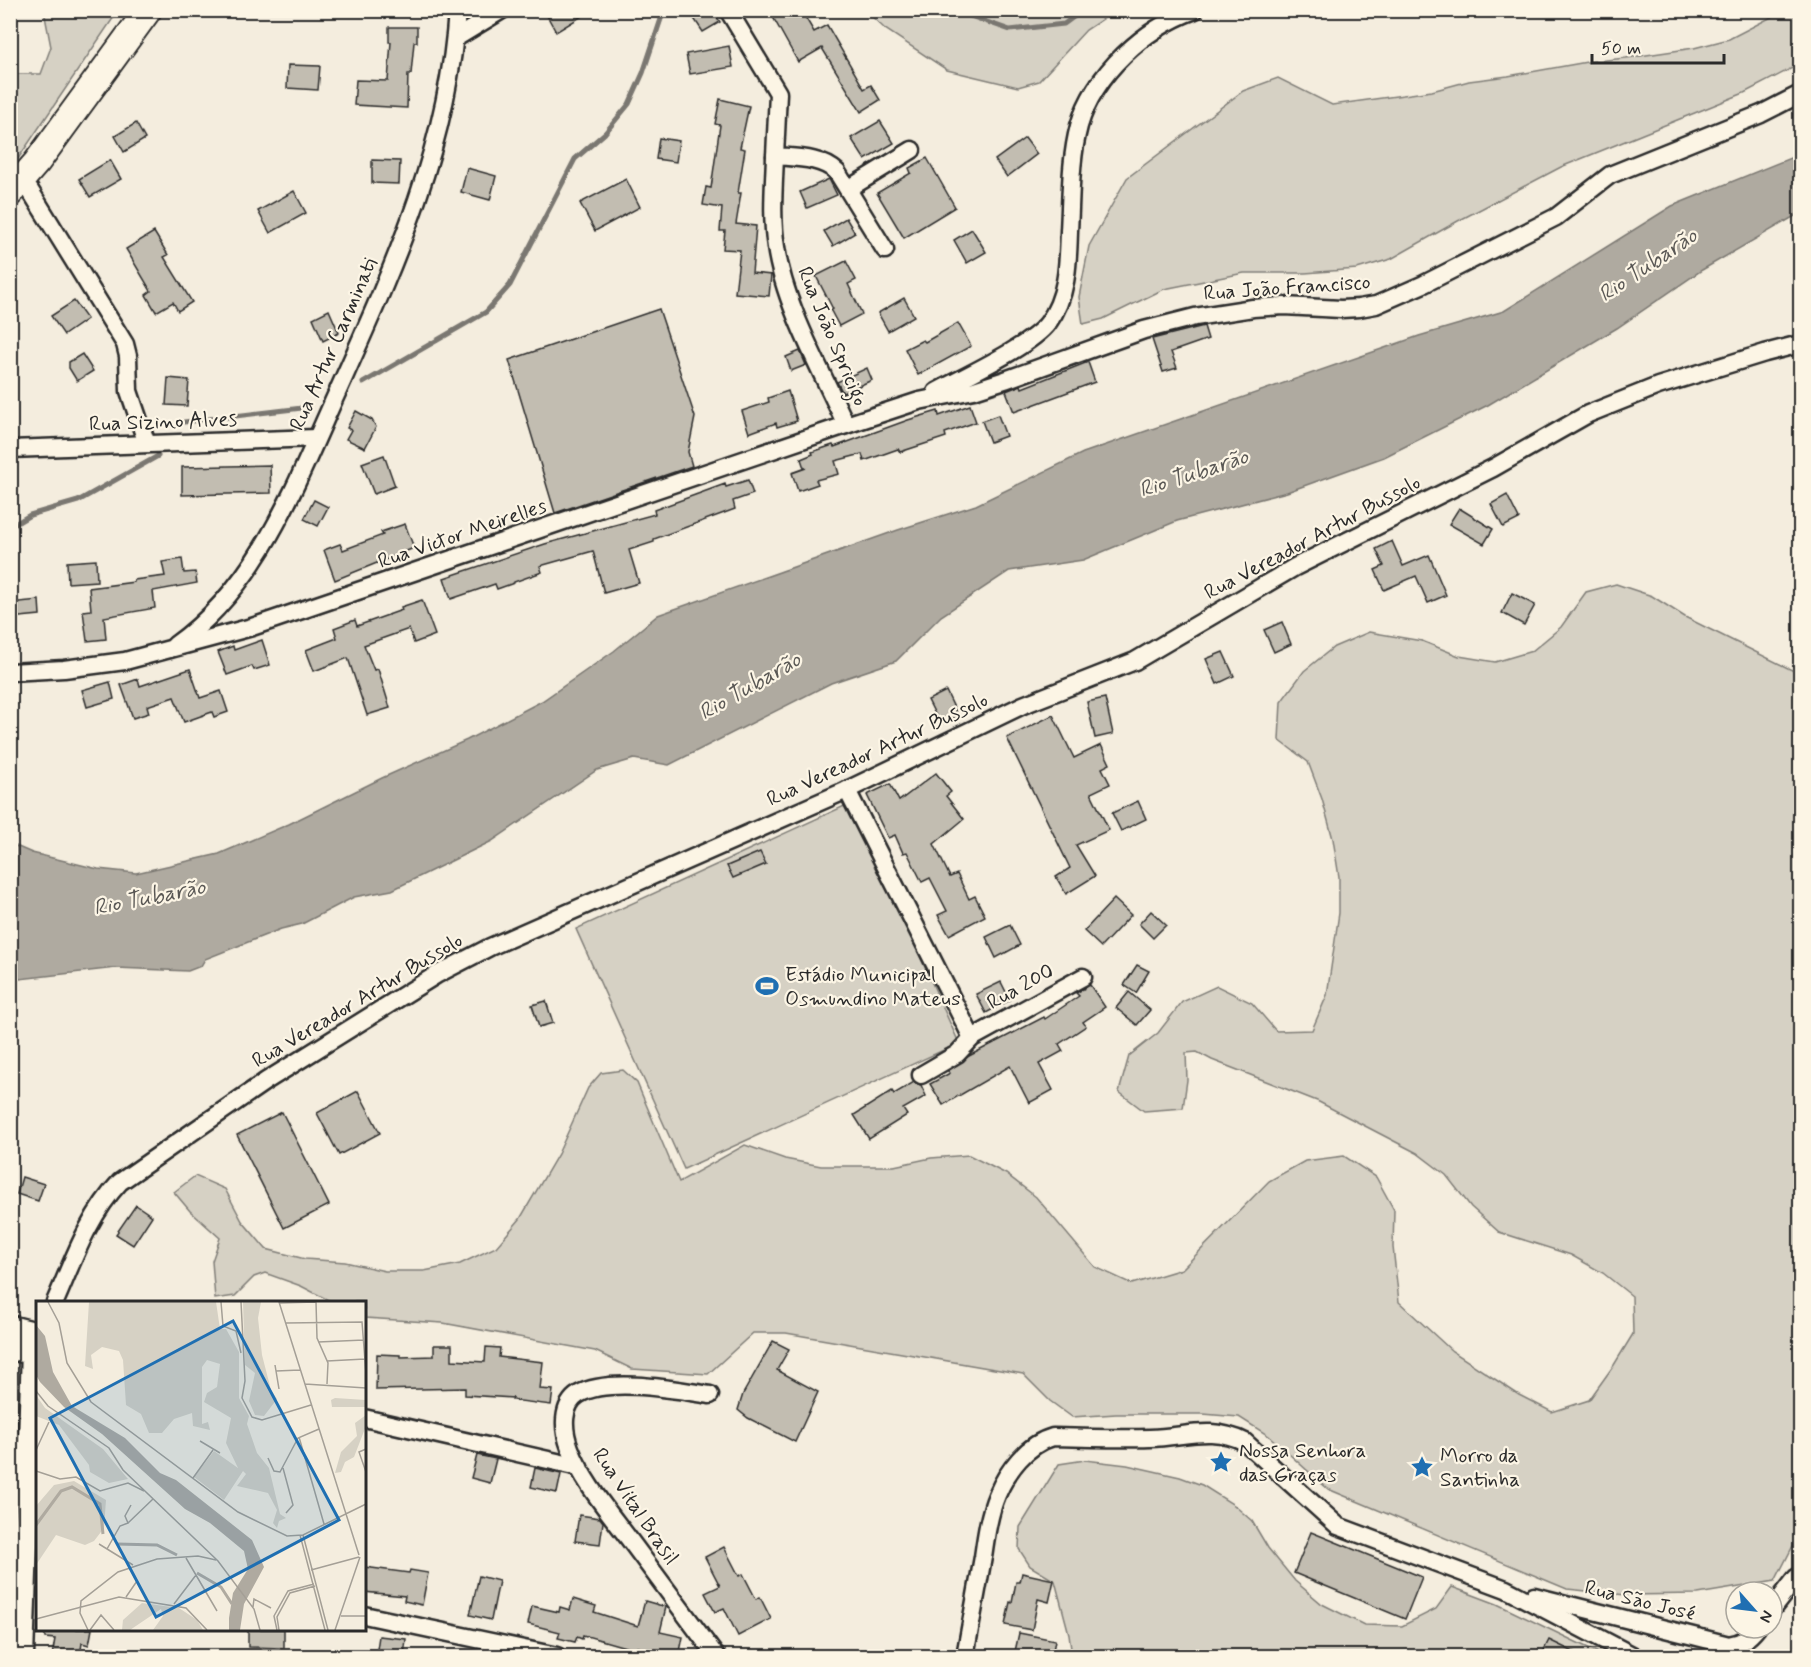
<svg xmlns="http://www.w3.org/2000/svg" width="1811" height="1667" viewBox="0 0 1811 1667" font-family="Mynerve,sans-serif">
	<rect width="100%" height="100%" fill="#f4edde"/>
	<filter id="ink" filterUnits="userSpaceOnUse"><feTurbulence type="fractalNoise" baseFrequency=".0167" numOctaves="2"/><feDisplacementMap in="SourceGraphic" scale="12" xChannelSelector="R" yChannelSelector="G"/><feConvolveMatrix kernelMatrix="1 2 1 2 8 2 1 2 1" color-interpolation-filters="sRGB"/></filter>
	<g filter="url(#ink)">
		<!-- green -->
		<g fill="#d6d1c4" stroke="#807e78" stroke-width="1.5">
			<polygon points="44,11 118,11 11,169 11,74 41,74 51,47"/>
			<polygon points="866,11 1115,11 1086,30 1039,81 1018,87 947,70 885,29"/>
			<polygon points="1783,11 1800,11 1800,64 1744,93 1561,167 1458,221 1391,259 1357,269 1305,273 1244,273 1164,289 1103,319 1083,324 1079,297 1089,246 1127,178 1243,91 1278,78 1332,105 1432,91 1469,81 1508,76 1587,62 1626,58 1694,48 1729,39"/>
			<polygon points="1616,584 1652,596 1685,617 1800,674 1800,1537 1798,1536 1775,1581 1698,1594 1626,1595 1567,1589 1328,1489 1269,1436 1239,1417 1203,1414 1116,1414 1072,1417 1050,1401 1023,1374 786,1333 753,1333 708,1374 632,1369 595,1351 443,1323 365,1318 364,1302 332,1302 301,1286 265,1273 254,1277 235,1296 215,1299 212,1261 220,1238 190,1211 174,1192 195,1176 225,1189 242,1221 266,1249 305,1259 345,1262 385,1271 424,1271 460,1264 496,1247 520,1219 558,1154 588,1088 601,1073 623,1070 637,1083 679,1182 745,1145 785,1159 821,1166 894,1166 931,1158 969,1155 1006,1174 1036,1197 1095,1267 1132,1284 1182,1269 1269,1181 1305,1161 1344,1156 1376,1177 1394,1210 1393,1247 1399,1302 1452,1351 1519,1395 1552,1412 1589,1400 1614,1365 1633,1334 1632,1296 1603,1273 1571,1255 1499,1232 1471,1207 1446,1175 1417,1153 1317,1101 1212,1060 1197,1052 1186,1053 1187,1080 1183,1108 1144,1111 1119,1092 1129,1056 1158,1033 1182,1002 1217,986 1252,1003 1276,1031 1312,1030 1327,995 1339,913 1339,877 1333,839 1322,799 1308,762 1279,740 1281,702 1304,671 1334,647 1369,632 1422,641 1459,656 1495,662 1532,651 1561,627 1586,592"/>
			<polygon points="851,803 959,1043 684,1169 576,929"/>
			<polygon points="1085,1460 1127,1465 1180,1477 1202,1485 1234,1505 1252,1521 1268,1548 1295,1581 1322,1604 1364,1625 1402,1626 1436,1609 1452,1587 1497,1604 1605,1656 1072,1656 1069,1634 1055,1581 1030,1566 1019,1549 1020,1527 1059,1464"/>
		</g>
		<!-- water -->
		<polygon fill="#afaaa0" stroke="#7a7771" stroke-width="1.5" points="1800,154 1800,213 1702,270 1617,328 1488,405 1384,457 1287,492 1177,521 1083,560 1009,571 941,616 896,661 831,683 669,765 634,759 597,770 492,841 392,890 354,897 302,924 281,929 205,959 201,966 188,971 116,968 11,980 11,844 32,853 98,869 136,873 219,854 289,824 382,778 467,740 542,701 614,651 658,615 898,530 976,505 1083,453 1419,336 1504,311 1672,206"/>
		<g fill="none" stroke-linecap="round" stroke-linejoin="round">
			<!-- stream -->
			<g stroke="#7a7771" stroke-width="5">
				<polyline points="953,10 1010,30 1064,24 1083,10"/>
				<polyline points="363,383 486,312 510,285 575,159 605,133 629,104 643,73 664,10"/>
				<polyline points="184,422 302,408"/>
				<polyline points="10,527 30,515 78,501 158,456"/>
			</g>
		</g>
		<!-- building -->
		<g fill="#c2bdb1" stroke="#2b2b2b" stroke-width="1.5">
			<polygon points="544,10 592,10 556,32"/>
			<polygon points="704,10 713,10 720,22 703,32 693,17"/>
			<polygon points="769,10 801,10 814,32 827,25 864,89 871,85 880,100 861,112 822,48 798,62"/>
			<polygon points="389,27 417,27 417,42 414,42 411,74 408,74 407,108 354,105 356,80 388,81 391,42 389,42"/>
			<polygon points="729,46 733,67 690,74 686,54"/>
			<polygon points="288,65 320,66 318,90 287,88"/>
			<polygon points="720,99 749,106 740,148 745,149 738,193 741,193 736,224 756,226 752,273 771,275 769,296 735,293 740,250 723,249 725,231 720,231 722,208 703,205 706,187 711,188 720,125 715,124"/>
			<polygon points="880,121 894,143 865,160 851,138"/>
			<polygon points="136,123 145,139 124,152 115,136"/>
			<polygon points="659,138 679,141 676,162 656,159"/>
			<polygon points="1025,138 1037,154 1007,177 995,160"/>
			<polygon points="927,158 955,207 904,238 877,193 911,173 909,168"/>
			<polygon points="110,160 121,179 90,197 79,179"/>
			<polygon points="372,160 400,161 399,184 372,183"/>
			<polygon points="467,168 496,176 490,200 461,192"/>
			<polygon points="626,179 640,207 595,231 580,203"/>
			<polygon points="829,179 837,195 807,208 800,192"/>
			<polygon points="294,191 306,213 270,233 258,211"/>
			<polygon points="846,218 855,233 833,246 824,231"/>
			<polygon points="972,229 986,252 967,263 954,240"/>
			<polygon points="154,232 168,255 164,257 192,302 178,311 173,302 156,312 146,295 151,291 126,249"/>
			<polygon points="846,261 856,280 848,284 862,314 839,326 831,311 833,309 816,276"/>
			<polygon points="904,298 914,316 888,331 878,313"/>
			<polygon points="74,301 87,319 64,335 51,316"/>
			<polygon points="659,309 695,417 688,452 692,466 555,513 509,360"/>
			<polygon points="329,310 339,333 323,341 313,318"/>
			<polygon points="958,323 971,346 918,375 905,349 923,340 925,342"/>
			<polygon points="1204,326 1208,339 1171,352 1177,368 1163,372 1152,339"/>
			<polygon points="800,351 806,365 791,371 786,357"/>
			<polygon points="82,354 93,371 77,381 69,368 69,362"/>
			<polygon points="1088,362 1095,382 1014,412 1006,391 1021,385 1022,388"/>
			<polygon points="867,368 872,380 843,393 837,382"/>
			<polygon points="168,378 189,380 187,406 166,405"/>
			<polygon points="788,391 797,421 777,427 776,423 749,433 742,411 769,402 768,398"/>
			<polygon points="970,405 976,422 945,433 946,437 900,452 898,449 864,461 862,454 835,461 839,474 816,480 818,484 798,491 792,473 806,468 804,468 801,459 813,454 812,452 833,445 834,447 908,420 938,411 939,416"/>
			<polygon points="356,411 372,420 376,427 365,448 346,439 351,430 347,428"/>
			<polygon points="998,415 1006,436 990,442 982,421"/>
			<polygon points="384,455 395,486 374,494 362,463"/>
			<polygon points="270,465 271,493 182,495 182,467"/>
			<polygon points="748,480 753,494 733,501 735,509 654,539 654,542 629,550 639,583 604,593 593,551 540,566 542,572 514,582 514,583 497,589 495,584 451,599 444,578 545,544 655,514 654,510 725,484 726,487"/>
			<polygon points="1507,495 1519,519 1503,527 1491,504"/>
			<polygon points="314,500 328,507 318,526 304,519"/>
			<polygon points="1459,508 1493,529 1484,544 1449,524"/>
			<polygon points="405,524 414,548 335,580 324,550 340,544 343,550 383,535 381,532"/>
			<polygon points="1392,541 1403,566 1429,555 1446,595 1428,603 1416,576 1384,590 1375,570 1384,566 1376,549"/>
			<polygon points="182,559 184,573 195,572 197,583 153,591 155,608 104,617 106,639 87,641 83,611 91,610 89,588 134,582 134,580 165,576 162,562"/>
			<polygon points="96,560 97,581 68,583 67,562"/>
			<polygon points="1512,593 1535,605 1524,625 1502,613"/>
			<polygon points="39,600 40,615 10,618 10,603"/>
			<polygon points="422,600 435,635 414,643 409,629 364,645 374,670 378,669 390,708 367,715 348,658 314,671 306,650 337,638 334,628 355,620 357,626 402,610 401,607"/>
			<polygon points="1282,622 1291,644 1274,652 1264,630"/>
			<polygon points="262,640 270,665 254,670 252,666 227,675 218,652 233,646 234,650"/>
			<polygon points="1223,652 1234,676 1217,684 1206,659"/>
			<polygon points="190,669 200,698 221,691 228,712 214,717 212,712 184,722 174,697 147,706 149,713 133,718 121,685 138,679 140,686"/>
			<polygon points="110,682 114,699 87,707 82,690"/>
			<polygon points="946,691 958,716 940,724 928,700"/>
			<polygon points="1105,698 1113,734 1095,738 1087,702"/>
			<polygon points="1053,715 1074,758 1101,745 1110,764 1102,768 1110,784 1091,793 1109,830 1076,845 1095,876 1066,894 1056,877 1070,868 1007,738"/>
			<polygon points="936,773 951,792 946,796 964,819 934,844 950,877 957,874 969,899 975,896 985,916 949,935 938,915 947,911 930,878 922,882 907,852 903,853 895,835 888,838 867,795 890,784 899,801"/>
			<polygon points="1138,801 1146,819 1121,831 1112,813"/>
			<polygon points="760,852 766,864 733,878 727,866"/>
			<polygon points="1114,899 1131,915 1101,947 1084,931"/>
			<polygon points="1151,911 1166,925 1153,938 1139,924"/>
			<polygon points="1010,925 1020,945 996,958 986,937"/>
			<polygon points="1137,965 1149,971 1136,993 1124,985"/>
			<polygon points="1001,982 1010,1000 986,1013 976,994"/>
			<polygon points="1090,985 1105,1007 1083,1022 1086,1026 1059,1044 1063,1051 1039,1064 1053,1090 1029,1103 1010,1066 943,1105 930,1084 950,1073 948,1071 969,1056 990,1045 1044,1017 1045,1019 1079,996 1076,993"/>
			<polygon points="1129,992 1150,1010 1137,1025 1116,1008"/>
			<polygon points="546,1001 553,1023 539,1027 532,1005"/>
			<polygon points="914,1082 921,1085 926,1096 903,1109 907,1115 869,1139 854,1115 892,1091 894,1094"/>
			<polygon points="358,1091 380,1133 339,1155 317,1113"/>
			<polygon points="282,1112 329,1205 284,1228 237,1135"/>
			<polygon points="22,1177 44,1184 38,1201 17,1194"/>
			<polygon points="136,1205 152,1216 133,1245 116,1234"/>
			<polygon points="773,1341 789,1349 777,1370 818,1392 795,1442 748,1418 738,1410 743,1394"/>
			<polygon points="434,1345 452,1345 452,1360 485,1362 486,1347 500,1348 499,1357 543,1362 540,1389 553,1390 551,1405 512,1400 513,1398 465,1395 465,1388 376,1390 377,1354 400,1355 400,1357 434,1356"/>
			<polygon points="477,1455 496,1459 490,1483 471,1478"/>
			<polygon points="535,1468 561,1474 557,1493 531,1487"/>
			<polygon points="579,1515 600,1518 603,1522 600,1544 575,1541"/>
			<polygon points="1311,1532 1422,1577 1405,1619 1294,1573"/>
			<polygon points="724,1547 739,1576 743,1574 756,1599 760,1597 771,1619 738,1636 724,1608 715,1612 705,1593 720,1586 705,1557"/>
			<polygon points="364,1567 409,1573 410,1570 428,1573 422,1605 404,1601 405,1596 364,1592"/>
			<polygon points="1022,1573 1054,1580 1049,1602 1038,1599 1032,1630 1005,1625 1010,1602 1012,1603 1016,1582 1020,1582"/>
			<polygon points="479,1576 499,1581 491,1620 470,1615"/>
			<polygon points="573,1599 596,1606 594,1612 638,1626 645,1601 666,1607 660,1632 683,1637 679,1656 637,1647 636,1650 587,1636 586,1637 583,1636 582,1639 577,1637 575,1642 558,1638 560,1632 528,1624 532,1606 559,1612 560,1607 570,1610"/>
			<polygon points="45,1629 92,1629 89,1645 82,1643 80,1656 52,1656 55,1639 45,1638"/>
			<polygon points="248,1629 284,1629 284,1648 248,1647"/>
			<polygon points="1019,1633 1055,1640 1052,1656 1014,1656"/>
			<polygon points="379,1636 406,1639 404,1656 376,1656"/>
			<polygon points="1549,1640 1582,1656 1541,1656"/>
		</g>
		<g fill="none" stroke-linecap="round" stroke-linejoin="round">
			<!-- street casing -->
			<g stroke="#2b2b2b" stroke-width="21">
				<g id="street">
					<path d="M728,10L778,93L775,156C796,158 821,157 837,172L885,250"/>
					<polyline points="456,38 502,10"/>
					<path d="M775,156C774,186 771,217 776,247C784,305 822,371 846,425"/>
					<polyline points="23,179 125,344 128,356 129,391 147,444"/>
					<polyline points="848,189 912,150"/>
					<path d="M936,392C963,377 1031,346 1048,323C1068,296 1068,262 1069,231C1071,196 1070,160 1079,126C1094,73 1145,28 1195,10"/>
					<polyline points="10,449 316,438"/>
					<path d="M175,645C260,585 296,483 337,393C392,270 449,147 457,10"/>
					<polyline points="10,672 64,669 125,661 252,627 846,425 919,401 974,390 1005,380 1144,330 1195,317 1253,308 1284,306 1341,309 1359,308 1376,305 1424,284 1556,217 1610,175 1761,114 1800,94"/>
					<polyline points="847,790 972,1038"/>
					<polyline points="921,1075 957,1054 972,1038 1083,977"/>
					<path d="M55,1302C73,1261 88,1216 120,1182L266,1081L436,975L490,947L847,790L1023,705L1135,661L1295,567L1493,468L1588,414L1658,386L1765,353L1800,344"/>
					<path d="M710,1395C677,1390 609,1377 579,1394C561,1405 563,1430 570,1448C582,1481 608,1511 629,1539C658,1578 687,1617 716,1656"/>
					<polyline points="364,1418 579,1467"/>
					<path d="M1534,1596L1729,1645C1742,1643 1749,1638 1757,1628"/>
					<polyline points="1772,1609 1796,1578 1800,1576"/>
					<polyline points="364,1615 557,1656"/>
					<path d="M965,1656C971,1623 977,1590 983,1557C986,1536 989,1514 997,1495C1007,1471 1027,1444 1053,1437C1085,1438 1118,1439 1150,1438C1186,1437 1211,1425 1245,1442L1338,1526L1506,1589L1634,1656"/>
				</g>
			</g>
			<!-- secondary casing -->
			<g stroke="#2b2b2b" stroke-width="27">
				<g id="secondary">
					<polyline points="10,1327 38,1334"/>
					<polyline points="10,1348 33,1353"/>
					<polyline points="22,1656 33,1353 38,1342"/>
				</g>
			</g>
			<!-- primary casing -->
			<g stroke="#2b2b2b" stroke-width="30">
				<polyline id="primary" points="10,193 37,162 148,10"/>
			</g>
			<!-- street -->
			<use href="#street" stroke="#fcf5e5" stroke-width="16"/>
			<!-- secondary -->
			<use href="#secondary" stroke="#fcf5e5" stroke-width="22"/>
			<!-- primary -->
			<use href="#primary" stroke="#fcf5e5" stroke-width="26"/>
		</g>
	</g>
	<!-- icons -->
	<defs>
		<g id="stadium-bare" transform="scale(1.8)"><path d="M0-5a6.5 5 0 1 0 0 10a6.5 5 0 1 0 0-10ZM-3.5-1.8h7v3.6h-7Z" fill="#1f6fb2" stroke="#fcf5e5" stroke-width="2.5" paint-order="stroke"/></g>
		<g id="sight-bare" transform="scale(1.8)"><path d="M0-6L1.8-2.2L6-1.7L2.9 1.2L3.7 5.4L0 3.3L-3.7 5.4L-2.9 1.2L-6-1.7L-1.8-2.2Z" fill="#1f6fb2" stroke="#fcf5e5" stroke-width="2.5" paint-order="stroke"/></g>
	</defs>
	<g fill-rule="evenodd">
		<use href="#stadium-bare" x="767" y="986"/>
		<use href="#sight-bare" x="1221" y="1462"/>
		<use href="#sight-bare" x="1422" y="1467"/>
	</g>
	<g text-anchor="middle" stroke-width="4.5" stroke-linejoin="round" paint-order="stroke">
		<!-- street labels -->
		<g font-size="21" fill="#2b2b2b" stroke="#fcf5e5">
			<text transform="translate(1287 287) rotate(-4)" y="7">Rua João Francisco</text>
			<text transform="translate(833 336) rotate(67)" y="7">Rua João Spricigo</text>
			<text transform="translate(333 344) rotate(-66)" y="7">Rua Artur Carminati</text>
			<text transform="translate(163 421) rotate(-2)" y="7">Rua Sizino Alves</text>
			<text transform="translate(462 533) rotate(-19)" y="7">Rua Victor Meirelles</text>
			<text transform="translate(1312 537) rotate(-28)" y="7">Rua Vereador Artur Bussolo</text>
			<text transform="translate(877 749) rotate(-25)" y="7">Rua Vereador Artur Bussolo</text>
			<text transform="translate(1020 986) rotate(-29)" y="7">Rua 200</text>
			<text transform="translate(357 1000) rotate(-31)" y="7">Rua Vereador Artur Bussolo</text>
			<text transform="translate(636 1506) rotate(56)" y="7">Rua Vital Brasil</text>
			<text transform="translate(1640 1600) rotate(14)" y="7">Rua São José</text>
		</g>
		<!-- poi labels -->
		<g font-size="21" fill="#2b2b2b" stroke="#fcf5e5" text-anchor="start">
			<text x="785" y="981">Estádio Municipal<tspan x="785" dy="24">Osmundino Mateus</tspan></text>
			<text x="1239" y="1457">Nossa Senhora<tspan x="1239" dy="24">das Graças</tspan></text>
			<text x="1440" y="1462">Morro da<tspan x="1440" dy="24">Santinha</tspan></text>
		</g>
		<!-- water labels -->
		<g font-size="22" font-style="italic" fill="#595754" stroke="#fcf5e5">
			<text transform="translate(1647 264) rotate(-34)" y="8">Rio Tubarão</text>
			<text transform="translate(1193 472) rotate(-18)" y="8">Rio Tubarão</text>
			<text transform="translate(749 685) rotate(-30)" y="8">Rio Tubarão</text>
			<text transform="translate(149 896) rotate(-11)" y="8">Rio Tubarão</text>
		</g>
	</g>
	<!-- overview -->
	<g transform="translate(36 1301)">
		<rect width="330" height="330" fill="#f4edde"/>
		<path d="M53,1H180L184,28H190L203,51V97L213,115L211,123L221,152L233,167L244,213L250,217L243,220L241,227L237,222L241,209L232,192L201,185L210,173L207,170L188,199L158,176L178,150L202,167L190,142L195,117L168,101L171,92L181,86L184,63L171,59L166,66V123L172,121L174,129L157,125L156,112L138,118L126,132H113L105,113L90,104L87,59L83,50L66,46L55,54L57,68L49,65ZM207,1H225L222,17L226,54L235,89L241,98L228,115L219,114L213,100L219,72L209,64ZM0,94L9,107L67,148L92,178L73,182L54,171L53,164L23,124L0,115ZM299,97L330,99V106H296L295,99ZM330,114V125L318,156L309,161L305,171L299,172L305,151L321,135L319,122ZM38,180L70,199L68,227L58,240L49,244L20,234L0,264V205L18,184ZM106,302L143,307L161,319L167,329H117L127,315L125,308L94,329H86L87,319Z" fill="#d6d1c4"/>
		<path d="M0,24L9,35L17,71L36,105L89,137L124,172L140,179L216,239L228,266L208,303L204,329H193V317L197,292L212,268L208,250L174,222L149,208L66,133L28,106L4,81L0,74Z" fill="#afaaa0"/>
		<path fill="none" stroke="#afaaa0" stroke-width="3" d="M0,224L25,190L36,186L64,203L67,233M81,243L121,244L141,254M161,272L185,286L196,303"/>
		<path fill="none" stroke="#a49f96" stroke-width="1.5" d="M12,1L23,22L31,62L55,101L202,211L251,235L267,234L330,203M185,1L187,25L200,30L205,52M205,1L209,80L206,97L216,116L226,119L275,104M243,1L323,254M280,1L281,37L292,62L291,83M243,2L280,1M250,22L326,21L330,73M282,41L328,39M291,60L329,58M239,64L243,88M240,70L264,69M269,83L330,87M0,90L12,105L73,147L87,169L182,260L218,308L224,329M263,136L288,223M164,140L184,152M330,148L323,151L330,171M0,149L13,121M232,157L238,170L244,171L262,137L283,128M247,167L257,204L250,212M0,170L24,178L40,176L64,190L92,182L108,190M157,177L177,149M92,222L117,198M264,234L289,329M267,234L292,329M63,243L97,264M71,248L84,225L92,222L89,215L95,204M150,257L181,310M275,269L323,256M90,296L101,280M138,303L160,274M217,306L218,298L235,307M305,315H330M0,318L83,296L150,307L171,329M52,329L44,312L45,300L82,271L121,258L162,255L180,259M54,329L65,314L78,329M241,329L238,315L252,290L278,283M243,329L241,316L254,292L279,285M299,329L324,256"/>
		<path fill="#1f6fb2" fill-opacity="0.15" stroke="#1f6fb2" stroke-width="3" d="M197,20L303,219L120,316L14,117Z"/>
		<rect width="330" height="330" fill="none" stroke="#2b2b2b" stroke-width="3"/>
	</g>
	<!-- margin -->
	<rect width="1811" height="1667" fill="none" stroke="#fcf5e5" stroke-width="36"/>
	<rect x="18" y="18" width="1775" height="1631" fill="none" stroke="#2b2b2b" stroke-width="2" filter="url(#ink)"/>
	<!-- north arrow -->
	<g transform="translate(1754 1610) rotate(118)"><circle r="28" fill="#fcf5e5" stroke="#a8a49b" stroke-width="1.5"/>
	<path d="M0-4.5L10 22L0 15L-10 22Z" fill="#1f6fb2"/>
	<text y="-9" font-size="16" font-weight="bold" text-anchor="middle" fill="#2b2b2b">N</text>
	</g>
	<!-- scale -->
	<path d="M1592 54v9h132v-9" fill="none" stroke="#2b2b2b" stroke-width="3"/>
	<text x="1601" y="54" font-size="18" fill="#2b2b2b" stroke="#fcf5e5" stroke-width="4.5" paint-order="stroke">50 m</text>
</svg>
